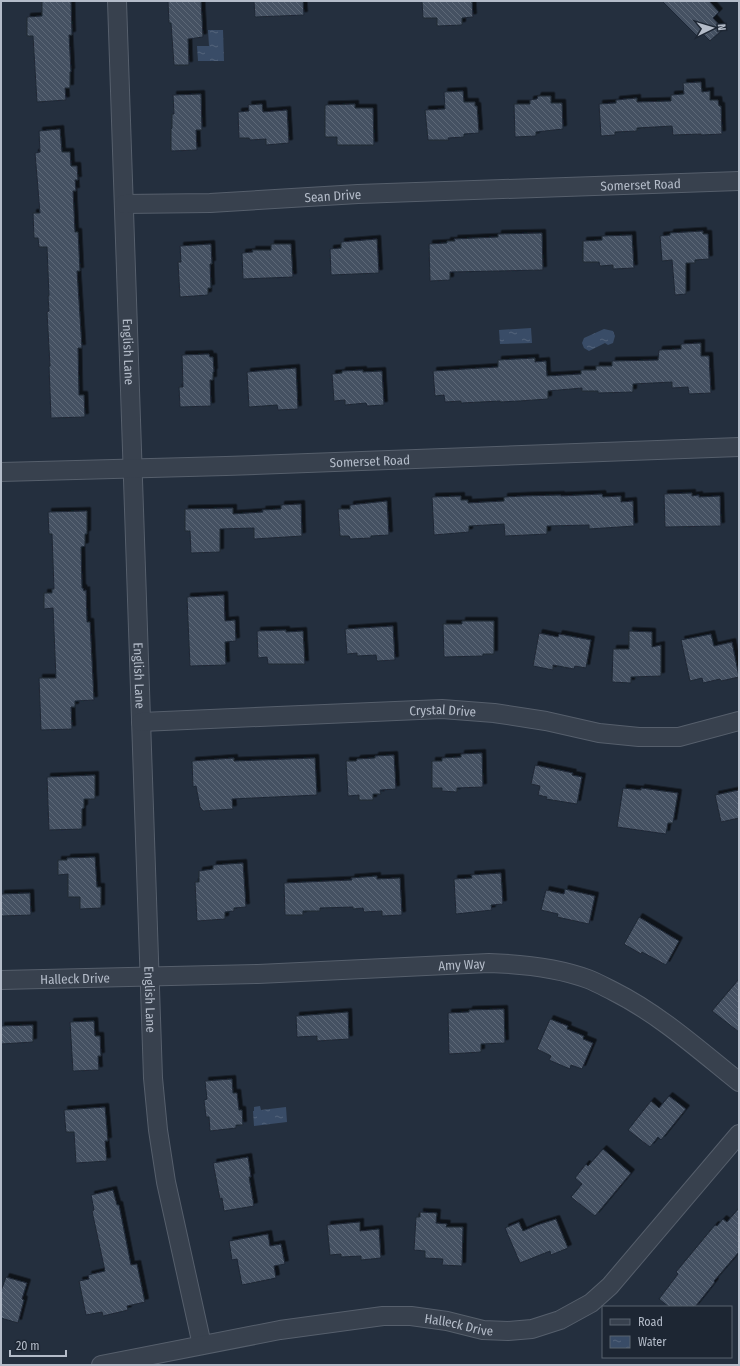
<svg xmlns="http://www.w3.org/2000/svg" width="740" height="1366" viewBox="0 0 740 1366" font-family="'Fira Sans Condensed',sans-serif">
	<defs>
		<pattern id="water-ripples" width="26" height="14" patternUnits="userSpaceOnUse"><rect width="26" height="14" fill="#394c67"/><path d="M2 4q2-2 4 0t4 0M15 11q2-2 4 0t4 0" fill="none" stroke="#53647b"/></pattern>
		<pattern id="building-back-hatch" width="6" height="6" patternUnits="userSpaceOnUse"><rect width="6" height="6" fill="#455162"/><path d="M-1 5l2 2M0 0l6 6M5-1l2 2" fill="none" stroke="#5d6877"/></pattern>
		<filter id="shadow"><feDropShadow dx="3.5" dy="-3.5" stdDeviation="0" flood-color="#0009"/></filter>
	</defs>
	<rect width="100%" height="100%" fill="#242f3e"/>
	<!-- water -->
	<g fill="url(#water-ripples)">
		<polygon points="208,30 223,30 224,61 198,61 197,46 209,46"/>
		<polygon points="531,328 532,343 500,344 499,330"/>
		<polygon points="604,329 613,331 615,336 613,343 608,345 605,343 589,351 584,348 582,343 584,338"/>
		<polygon points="260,1106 261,1110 286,1107 287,1122 254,1126 253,1111 254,1111 254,1107"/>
	</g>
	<!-- building -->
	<g fill="url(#building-back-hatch)" stroke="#1f2835" filter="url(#shadow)">
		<polygon points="42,1 71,1 72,35 69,35 71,72 70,72 70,88 65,88 66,100 37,102 33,36 27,36 27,17 42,16"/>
		<polygon points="168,1 201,1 203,37 188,39 189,65 174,65 171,23 169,23"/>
		<polygon points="254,1 303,1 304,15 255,17"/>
		<polygon points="422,1 472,1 473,17 462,18 462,25 437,26 437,18 423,18"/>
		<polygon points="662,1 709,1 719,12 713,18 723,29 710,41 702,33 698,37"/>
		<polygon points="701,82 702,92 710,91 710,100 718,100 719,106 721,106 722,134 701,135 701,134 673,135 672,126 637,128 637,131 615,132 615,135 601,136 599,104 616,103 616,100 637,98 637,102 671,101 671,95 684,94 683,83"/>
		<polygon points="463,91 464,102 475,102 475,106 477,106 479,133 464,134 464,137 448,138 449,140 428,140 425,110 445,109 444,92"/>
		<polygon points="201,94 202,130 196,130 197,150 171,151 171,129 172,128 172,114 174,114 173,95"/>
		<polygon points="538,96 551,96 551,103 562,103 563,129 536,132 536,136 515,137 514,104 530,104 530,100 537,99"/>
		<polygon points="262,104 263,112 287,110 289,143 266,145 266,139 250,140 249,138 239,138 238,112 249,111 248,105"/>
		<polygon points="355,104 355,108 373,108 374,145 337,145 337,137 325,137 325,105"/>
		<polygon points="60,129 62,152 70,152 71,166 77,166 78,180 75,180 76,191 73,191 75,232 78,232 80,271 77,271 82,348 78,348 79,395 84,395 85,417 51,418 49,366 50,366 47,312 49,311 48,296 49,296 47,247 39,247 38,238 34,238 33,213 40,213 35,153 40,152 39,131"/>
		<polygon points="703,231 703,234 708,234 709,259 695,260 695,263 686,263 686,294 675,295 672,260 662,261 660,236 670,235 670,233"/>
		<polygon points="542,233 543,270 450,272 450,280 430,281 429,244 447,243 447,241 455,241 454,239 498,237 498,234"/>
		<polygon points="632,235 634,268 613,269 613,265 600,266 599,262 583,262 583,241 602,240 602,236"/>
		<polygon points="377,239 379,273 331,275 330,249 341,248 341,242"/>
		<polygon points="211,244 212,264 210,264 211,288 208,288 208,295 180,297 178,262 181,262 180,246"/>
		<polygon points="271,244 291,244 293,277 243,279 242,253 253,252 252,250 271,250"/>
		<polygon points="701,343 701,356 709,356 711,393 689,394 688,387 672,388 672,382 633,384 633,392 598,393 598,391 582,391 582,388 548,391 548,399 519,401 500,402 500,401 461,403 461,401 445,402 444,395 435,396 433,371 498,367 498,360 535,358 535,362 546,361 547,376 581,374 581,370 596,370 596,366 612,366 612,361 658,360 659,350 681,349 681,344"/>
		<polygon points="209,354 210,357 213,357 214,372 213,372 213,380 210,380 211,406 180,407 179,387 183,387 182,355"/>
		<polygon points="296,368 298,409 278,410 277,405 249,407 247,372"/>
		<polygon points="363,370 363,372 382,371 384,405 367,406 366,403 345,405 345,400 334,401 332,374 342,373 342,371"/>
		<polygon points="692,493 692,496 699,495 699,497 720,496 721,526 665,527 664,494"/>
		<polygon points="602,494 603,497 621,496 621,502 633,501 634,526 589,529 589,525 547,526 547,534 505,536 504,524 469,526 469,532 434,535 432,497 461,496 461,500 468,500 468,503 504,501 504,497 524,496 561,495 561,496"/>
		<polygon points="387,501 389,535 371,536 371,538 350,539 349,536 340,536 338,509 350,509 350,505"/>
		<polygon points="301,504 302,536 254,539 254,528 220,529 220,552 191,553 190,531 185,531 185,509 233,508 233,514 263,512 262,510 281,509 281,505"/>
		<polygon points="87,511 87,534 85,534 85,546 81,547 82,588 83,588 84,591 86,590 87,622 90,622 94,700 75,701 75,707 71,707 72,729 41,730 39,678 56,678 53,608 44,609 44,593 52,593 52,589 54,589 52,534 49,534 48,512"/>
		<polygon points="224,595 225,621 235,620 236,641 225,642 226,665 190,666 187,597"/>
		<polygon points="462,621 494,621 494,654 483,654 483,656 444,657 443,624 462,624"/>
		<polygon points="393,626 395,660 377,661 376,655 357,656 357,653 347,654 345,629"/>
		<polygon points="286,630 286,632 303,631 305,664 268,664 267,657 258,658 257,631"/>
		<polygon points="629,631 652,632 652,647 661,645 661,676 631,677 631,683 612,682 613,649 629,649"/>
		<polygon points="539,633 558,637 559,634 591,640 586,668 575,666 574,669 553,665 553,670 533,666"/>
		<polygon points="711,634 714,646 732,642 739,677 721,681 720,679 703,683 702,678 690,681 681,640"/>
		<polygon points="482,753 483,787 457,788 457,792 442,791 442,788 432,788 432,761 442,761 442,758 461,757 461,754"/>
		<polygon points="394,755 396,789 380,790 381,794 373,794 373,800 359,800 359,795 348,796 346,761 356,761 357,759 375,758 375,756"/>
		<polygon points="234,758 234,761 315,758 317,795 232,799 233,809 203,811 200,807 196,786 193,787 192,761"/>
		<polygon points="535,765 573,773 572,775 582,777 577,804 546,799 547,797 538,795 540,786 531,784"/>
		<polygon points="95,775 95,799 84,799 84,808 82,809 82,829 49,830 47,777"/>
		<polygon points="623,788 641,790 641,788 678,793 673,823 668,823 666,834 617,827"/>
		<polygon points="739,790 739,818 721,822 715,795"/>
		<polygon points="95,857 97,887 101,887 101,908 80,909 80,897 68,897 68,874 58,875 58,860 67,860 67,858"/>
		<polygon points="243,863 246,907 234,908 234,911 225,912 225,919 197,921 195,882 199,882 199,871 213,869 213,865"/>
		<polygon points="501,873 503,904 491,905 492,910 456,914 454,879 472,878 471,875"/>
		<polygon points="377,876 377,879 400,878 402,915 382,916 382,911 364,912 363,908 353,909 353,907 320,908 320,911 303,911 303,915 285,915 284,883 352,880 351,878"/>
		<polygon points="565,889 595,896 589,924 557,917 558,914 541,910 546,890 564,894"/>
		<polygon points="30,893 31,915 1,916 1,894"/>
		<polygon points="639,917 679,941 666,965 642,952 641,954 624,944"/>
		<polygon points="739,979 739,1032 712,1011"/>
		<polygon points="504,1009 505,1043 481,1044 481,1052 449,1054 448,1013 469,1012 469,1010"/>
		<polygon points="348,1012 349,1039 317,1041 317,1036 297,1037 296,1016"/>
		<polygon points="550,1019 568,1026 567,1029 584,1036 583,1039 593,1043 582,1069 571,1065 570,1069 549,1060 551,1056 537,1049"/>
		<polygon points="94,1021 95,1036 100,1036 101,1056 98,1056 99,1070 73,1071 70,1022"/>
		<polygon points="33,1025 33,1042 1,1044 1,1026"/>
		<polygon points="232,1079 233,1093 237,1093 239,1110 242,1110 243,1125 236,1125 236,1128 210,1131 209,1117 206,1117 204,1100 207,1099 205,1081"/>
		<polygon points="669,1096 686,1109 661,1140 658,1137 650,1147 628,1130 651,1101 659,1108"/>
		<polygon points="105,1107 108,1141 105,1141 107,1161 76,1163 74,1132 66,1132 64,1110"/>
		<polygon points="603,1149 631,1173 595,1216 571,1197 582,1184 575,1178 586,1164 588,1166"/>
		<polygon points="248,1157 251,1177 249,1177 254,1206 224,1211 222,1198 220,1199 213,1163"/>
		<polygon points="113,1190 117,1205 119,1205 131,1265 137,1264 145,1302 127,1306 128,1310 103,1316 102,1312 86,1315 79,1281 89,1279 88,1275 105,1271 92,1211 94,1210 91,1195"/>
		<polygon points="739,1208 739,1252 714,1281 715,1282 695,1307 669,1307 659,1299 678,1274 676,1272 715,1225 717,1226 723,1219 727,1222"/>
		<polygon points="420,1212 437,1213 436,1223 447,1224 446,1227 463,1227 462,1266 442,1265 443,1259 425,1258 425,1251 414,1250 416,1217 420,1217"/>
		<polygon points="556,1219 568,1248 551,1255 550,1251 520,1263 505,1228 519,1222 523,1231 537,1225"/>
		<polygon points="360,1222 360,1231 379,1229 381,1258 361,1260 361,1256 341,1257 341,1254 330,1255 327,1225"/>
		<polygon points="268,1234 270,1246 281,1244 285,1264 274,1266 276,1278 242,1285 237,1259 232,1260 229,1241"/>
		<polygon points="6,1277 27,1283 22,1299 24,1300 18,1323 1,1318 1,1291"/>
	</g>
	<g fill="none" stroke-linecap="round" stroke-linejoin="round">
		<!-- minor casing -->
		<g stroke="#565f6c" stroke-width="20">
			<g id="minor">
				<path id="s1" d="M117,1L153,1078L158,1130L166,1182L202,1345"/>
				<path id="s2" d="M124,204L210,203L358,194L739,181"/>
				<path id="s3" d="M1,472L226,466L739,447"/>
				<path id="s4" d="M141,722L442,709L494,713L546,721L599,733L639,737H679L739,721"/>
				<path id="s5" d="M1,980L258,974L489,963C522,964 556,967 588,979C596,982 605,987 613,991C659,1014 698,1049 739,1082"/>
				<path id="s6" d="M101,1365L280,1330L383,1316H411L447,1321L483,1330L508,1331L532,1329L560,1320L591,1303L610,1286L739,1134"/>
			</g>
		</g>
		<!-- minor -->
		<use href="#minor" stroke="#38414e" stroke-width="18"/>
	</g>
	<g text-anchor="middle" stroke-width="3" stroke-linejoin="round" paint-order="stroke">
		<!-- street labels -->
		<g font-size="13" fill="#b4bcc9" stroke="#1d2633">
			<text dy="5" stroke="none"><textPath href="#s2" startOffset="517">Somerset Road</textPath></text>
			<text dy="5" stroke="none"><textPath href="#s2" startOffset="209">Sean Drive</textPath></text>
			<text dy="5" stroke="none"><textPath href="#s1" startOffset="351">English Lane</textPath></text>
			<text dy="5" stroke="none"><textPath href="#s3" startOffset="369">Somerset Road</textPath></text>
			<text dy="5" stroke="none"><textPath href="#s1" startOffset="675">English Lane</textPath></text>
			<text dy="5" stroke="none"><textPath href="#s4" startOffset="302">Crystal Drive</textPath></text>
			<text dy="5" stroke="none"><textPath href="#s5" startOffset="461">Amy Way</textPath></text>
			<text dy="5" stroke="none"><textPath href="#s5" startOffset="74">Halleck Drive</textPath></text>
			<text dy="5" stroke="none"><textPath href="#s1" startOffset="999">English Lane</textPath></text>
			<text dy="5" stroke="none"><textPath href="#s6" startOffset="363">Halleck Drive</textPath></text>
		</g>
	</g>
	<!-- border -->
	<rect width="740" height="1366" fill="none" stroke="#b4bcc9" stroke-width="4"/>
	<!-- legend -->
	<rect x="602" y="1306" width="130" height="52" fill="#1d2633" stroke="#59626f"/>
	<rect x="610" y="1319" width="20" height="6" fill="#38414e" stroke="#59626f"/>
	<text x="638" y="1326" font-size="12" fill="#b4bcc9">Road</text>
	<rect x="610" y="1336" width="20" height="12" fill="url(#water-ripples)" stroke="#59626f"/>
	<text x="638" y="1346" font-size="12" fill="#b4bcc9">Water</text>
	<!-- north arrow -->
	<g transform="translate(712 28) rotate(85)" stroke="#1d2633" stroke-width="3" paint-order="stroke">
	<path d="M0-3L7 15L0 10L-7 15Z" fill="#b4bcc9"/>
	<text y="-6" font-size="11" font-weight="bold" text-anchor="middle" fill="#b4bcc9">N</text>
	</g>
	<!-- scale -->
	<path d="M10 1350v6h56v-6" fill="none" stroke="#b4bcc9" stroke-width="2"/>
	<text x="16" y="1350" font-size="12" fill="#b4bcc9" stroke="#1d2633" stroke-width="3" paint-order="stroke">20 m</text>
</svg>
